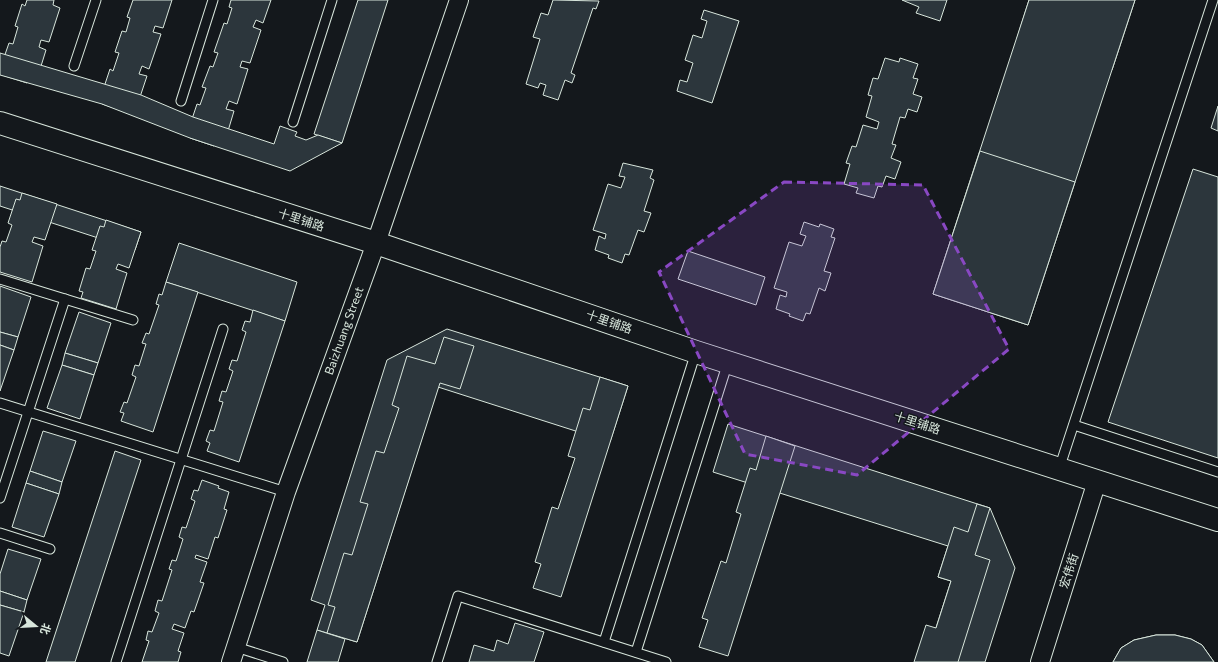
<svg xmlns="http://www.w3.org/2000/svg" width="1218" height="662" viewBox="0 0 1218 662" font-family="Commissioner,'Noto Sans SC',sans-serif">
	<rect width="100%" height="100%" fill="#14181c"/>
	<!-- building -->
	<g fill="#2c363c" stroke="#d8e6dc">
		<polygon points="27,0 54,0 53,5 60,8 49,42 41,40 39,47 46,50 37,79 29,77 27,83 2,75 5,67 1,66 9,43 13,44 18,27 15,26 22,4 25,6"/>
		<polygon points="133,0 172,0 163,28 155,26 153,32 161,34 149,69 142,66 139,74 147,76 137,106 130,103 127,112 102,104 105,94 102,93 110,69 113,71 119,53 115,52 122,31 126,32 130,18 127,17"/>
		<polygon points="231,0 271,0 263,23 256,20 253,27 261,30 250,63 242,61 240,67 248,69 237,104 229,101 226,109 234,111 225,141 217,138 214,146 190,138 193,129 189,128 197,104 200,105 206,88 202,87 210,66 213,67 218,53 214,52 224,23 227,24 232,8 229,7"/>
		<polygon points="358,0 388,0 342,143 314,134"/>
		<polygon points="553,0 599,1 596,9 593,8 571,73 575,75 572,83 565,80 558,100 543,95 546,85 540,83 538,88 526,84 540,39 533,37 541,13 548,15"/>
		<polygon points="902,0 947,0 940,21 916,13 919,7"/>
		<polygon points="1029,0 1135,0 1112,70 1017,38"/>
		<polygon points="1029,0 1135,0 1028,325 933,294"/>
		<polygon points="704,10 739,21 712,103 677,91 680,80 687,82 693,63 685,60 693,35 702,38 707,21 701,19"/>
		<polygon points="0,53 141,95 193,117 274,144 280,126 297,132 295,136 306,140 318,135 342,143 290,171 190,138 102,104 0,75"/>
		<polygon points="885,58 899,62 900,58 918,64 913,78 918,79 913,94 922,97 917,112 908,109 905,118 900,117 892,144 896,145 891,158 901,162 895,179 886,176 882,187 878,186 874,198 856,193 858,188 844,184 850,164 846,163 852,146 856,147 863,125 877,129 879,122 866,117 872,96 868,95 873,78 878,79"/>
		<polygon points="1218,106 1218,131 1211,128"/>
		<polygon points="980,151 1075,182 1028,325 933,294"/>
		<polygon points="623,163 653,170 650,178 654,180 644,211 651,213 644,232 638,230 629,255 625,254 622,263 608,258 609,255 595,250 599,236 605,239 606,234 593,230 608,184 621,188 625,177 619,176"/>
		<polygon points="1193,169 1218,177 1218,458 1108,422"/>
		<polygon points="0,186 141,232 135,250 0,206"/>
		<polygon points="22,193 57,204 45,240 34,237 32,242 43,246 32,282 0,272 0,247 2,241 6,242 12,225 8,223 16,199 20,200"/>
		<polygon points="106,220 141,232 129,268 118,264 116,269 127,273 116,309 81,298 83,292 79,291 86,268 90,269 96,251 92,250 100,226 104,227"/>
		<polygon points="804,222 819,227 820,224 834,229 831,237 835,238 824,271 831,273 825,291 819,288 810,314 806,313 803,321 789,316 790,314 776,309 780,295 786,297 787,292 774,288 789,242 802,246 806,236 800,234"/>
		<polygon points="179,243 297,282 285,321 166,282"/>
		<polygon points="688,251 765,277 756,305 678,279"/>
		<polygon points="166,282 198,292 153,432 121,421 124,413 120,412 124,402 127,403 136,377 132,375 135,365 139,366 146,344 142,343 146,333 149,334 159,305 156,304 159,294 162,295"/>
		<polygon points="0,286 31,297 18,337 0,332"/>
		<polygon points="253,310 285,321 239,462 207,451 210,443 206,441 210,430 214,431 223,402 219,401 222,391 226,392 233,371 229,369 232,360 237,361 246,332 242,330 245,321 250,322"/>
		<polygon points="79,312 111,323 98,363 65,353"/>
		<polygon points="447,329 628,386 610,442 438,387 357,642 317,630 325,605 311,600 387,360"/>
		<polygon points="0,332 18,337 14,350 0,345"/>
		<polygon points="444,337 474,346 460,389 440,383 357,642 327,633 335,607 328,605 344,553 352,555 368,504 360,502 376,451 384,453 399,408 392,405 407,356 435,364"/>
		<polygon points="0,345 14,350 0,391"/>
		<polygon points="65,353 98,363 94,375 62,365"/>
		<polygon points="62,365 94,375 80,419 47,408"/>
		<polygon points="600,377 628,386 561,597 533,588 541,564 535,562 552,507 558,509 575,458 568,456 583,408 590,410"/>
		<polygon points="728,424 990,508 1015,568 985,662 925,662 951,581 938,577 948,546 713,472"/>
		<polygon points="43,431 76,441 62,482 30,471"/>
		<polygon points="766,436 795,446 728,656 699,647 708,620 702,618 721,561 726,563 741,514 736,512 750,468 756,470"/>
		<polygon points="115,451 141,460 75,662 46,662"/>
		<polygon points="30,471 62,482 59,494 26,483"/>
		<polygon points="202,480 219,486 218,488 229,492 224,509 227,510 218,538 215,537 208,559 196,555 195,558 207,562 200,582 204,583 194,612 191,611 185,628 174,624 172,629 184,633 178,651 181,652 178,662 142,662 149,641 146,640 148,631 152,632 159,613 155,611 158,600 162,601 172,570 169,569 172,560 176,561 183,539 179,537 182,527 186,528 195,501 191,499 194,490 198,491"/>
		<polygon points="26,483 59,494 44,537 12,527"/>
		<polygon points="977,504 990,508 975,555 990,560 958,662 914,662 926,625 936,628 951,581 938,577 954,527 968,532"/>
		<polygon points="8,549 41,559 27,600 0,591 0,574"/>
		<polygon points="0,591 27,600 24,612 0,605"/>
		<polygon points="0,605 24,612 9,656 0,653"/>
		<polygon points="515,623 544,632 534,662 469,662 474,645 494,651 497,640 508,644"/>
		<polygon points="317,630 345,639 338,662 307,662"/>
		<polygon points="1156,635 1175,635 1191,639 1202,645 1214,662 1113,662 1121,648 1134,640"/>
		<polygon points="1156,635 1175,635 1191,639 1202,645 1214,662 1113,662 1121,648 1134,640"/>
	</g>
	<g fill="none" stroke-linecap="round" stroke-linejoin="round">
		<!-- lane casing -->
		<g stroke="#d8e6dc" stroke-width="11">
			<g id="lane">
				<polyline points="74,66 96,0"/>
				<polyline points="181,101 213,0"/>
				<polyline points="293,122 332,0"/>
				<polyline points="0,279 133,320"/>
				<polyline points="0,403 286,492"/>
				<polyline points="1074,425 1218,472"/>
				<polyline points="1059,469 1213,0"/>
				<polyline points="0,498 65,299"/>
				<polyline points="0,533 50,549"/>
				<polyline points="604,642 696,352"/>
				<polyline points="236,647 283,662"/>
				<polyline points="636,652 728,362"/>
				<polyline points="116,662 223,329"/>
				<polyline points="437,662 458,596 666,662"/>
			</g>
		</g>
		<!-- street casing -->
		<g stroke="#d8e6dc" stroke-width="20">
			<g id="street">
				<path id="s1" d="M231,662L286,492L376,243L459,0"/>
				<polyline points="1040,662 1097,481"/>
			</g>
		</g>
		<!-- secondary casing -->
		<g stroke="#d8e6dc" stroke-width="24">
			<polyline id="secondary" points="0,123 376,243 696,352 1218,520"/>
		</g>
		<!-- lane -->
		<use href="#lane" stroke="#14181c" stroke-width="9"/>
		<!-- street -->
		<use href="#street" stroke="#14181c" stroke-width="18"/>
		<!-- secondary -->
		<use href="#secondary" stroke="#14181c" stroke-width="22"/>
	</g>
	<!-- marked area -->
	<path fill="#8948c3" fill-opacity="0.2" stroke="#8948c3" stroke-width="3" stroke-dasharray="8 5" stroke-linejoin="round" d="M784,182L923,185L1009,349L857,475L745,454L659,272Z"/>
	<g text-anchor="middle" stroke-width="3" stroke-linejoin="round" paint-order="stroke">
		<!-- street labels -->
		<g font-size="12" fill="#d8e6dc" stroke="#14181c">
			<text transform="translate(301 220) rotate(18)" y="4">十里铺路</text>
			<text transform="translate(609 322) rotate(19)" y="4">十里铺路</text>
			<text dy="4" stroke="none"><textPath href="#s1" startOffset="350">Baizhuang Street</textPath></text>
			<text transform="translate(917 423) rotate(18)" y="4">十里铺路</text>
			<text transform="translate(1069 571) rotate(-72)" y="4">宏伟街</text>
		</g>
	</g>
	<!-- north arrow -->
	<g transform="translate(36 626) rotate(108)" stroke="#14181c" stroke-width="3" paint-order="stroke">
	<path d="M0-3L7 15L0 10L-7 15Z" fill="#d8e6dc"/>
	<text y="-6" font-size="11" font-weight="bold" text-anchor="middle" fill="#d8e6dc">北</text>
	</g>
</svg>
